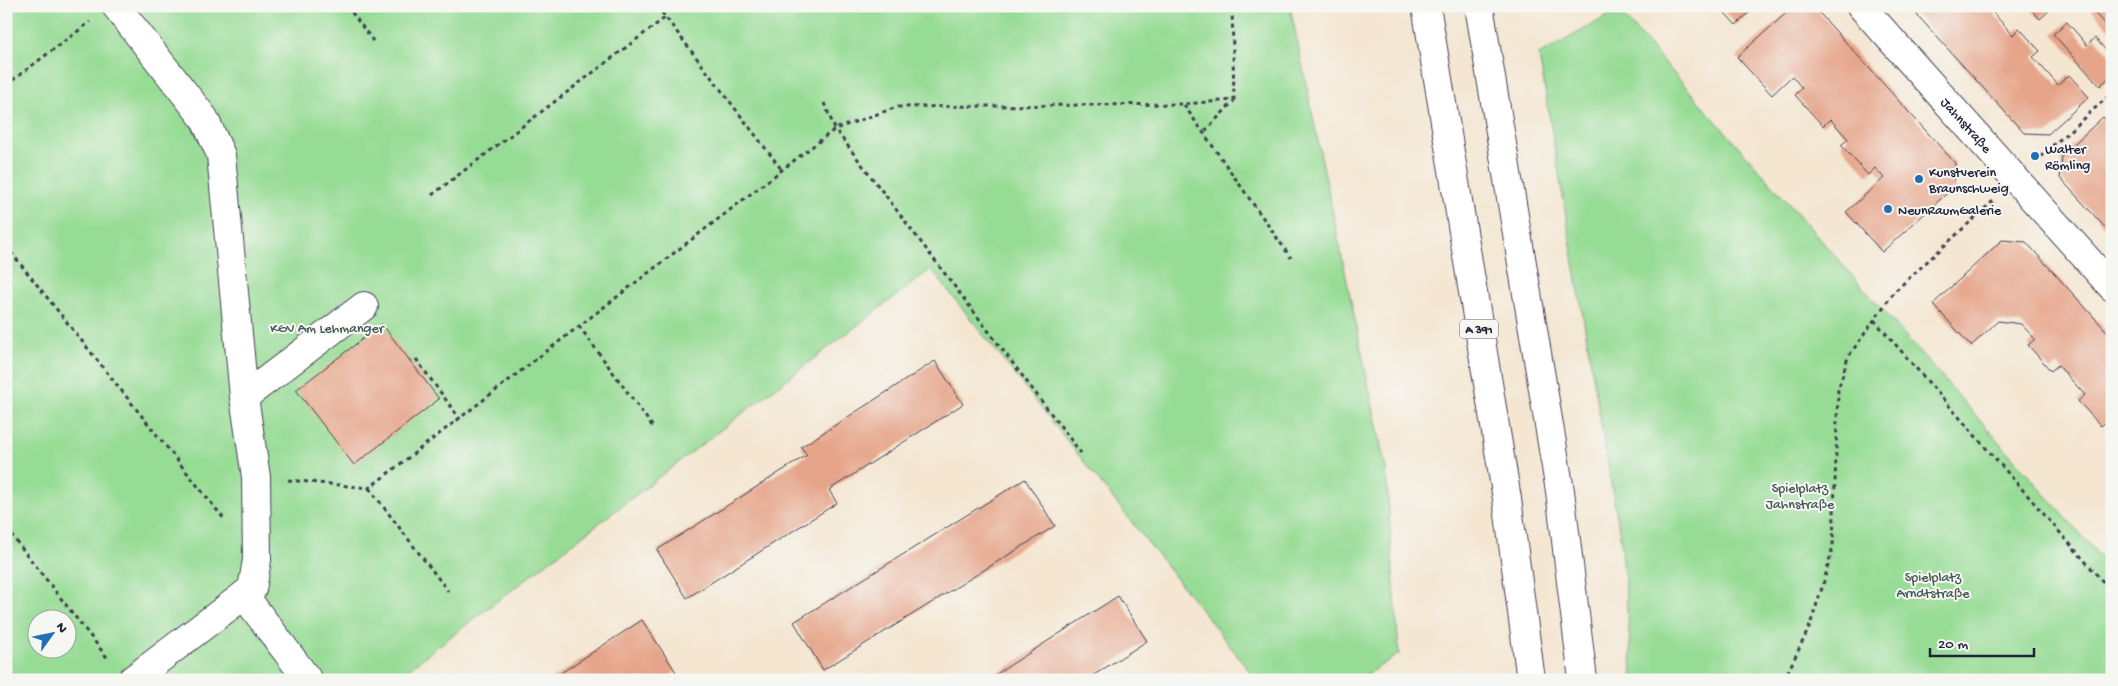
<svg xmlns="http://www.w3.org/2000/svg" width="2118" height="686" viewBox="0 0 2118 686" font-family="'Gochi Hand',sans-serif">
	<rect width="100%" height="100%" fill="#f6f6f2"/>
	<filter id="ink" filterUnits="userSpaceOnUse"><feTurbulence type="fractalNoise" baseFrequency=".02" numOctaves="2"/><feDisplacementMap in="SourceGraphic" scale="10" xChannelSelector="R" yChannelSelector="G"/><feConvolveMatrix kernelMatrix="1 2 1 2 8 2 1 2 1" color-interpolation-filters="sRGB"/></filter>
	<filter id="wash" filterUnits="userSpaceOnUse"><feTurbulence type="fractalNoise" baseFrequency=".0096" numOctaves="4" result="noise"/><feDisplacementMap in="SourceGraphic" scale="20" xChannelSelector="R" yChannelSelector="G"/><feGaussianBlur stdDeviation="1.12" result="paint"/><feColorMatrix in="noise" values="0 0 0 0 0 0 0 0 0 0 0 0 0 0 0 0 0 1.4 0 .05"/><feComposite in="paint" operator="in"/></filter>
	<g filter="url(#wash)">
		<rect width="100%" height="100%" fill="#f4e6d1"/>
		<!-- green -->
		<g fill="#97dc95" stroke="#5c7f68" fill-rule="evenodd">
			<path d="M6,6H1290L1386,470L1399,654L1358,680H1257L931,269L394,680H14L6,670ZM38,618H68V648H38Z"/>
			<polygon points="1618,10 2112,570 2112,680 1633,680 1622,548 1539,55"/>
		</g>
		<g id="blocks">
			<!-- building -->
			<g fill="#e6a58a">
				<polygon points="1732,6 1756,6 1736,25 1725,13"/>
				<polygon points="1794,6 1813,6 1955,163 1954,187 1882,252 1846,212 1884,178 1875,168 1868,175 1841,145 1848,139 1830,119 1823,126 1795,95 1802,88 1792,76 1772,95 1737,57"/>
				<polygon points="1909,6 1987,6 2013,35 2019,28 2040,51 2033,57 2058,85 2069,75 2089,97 2048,134 2024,133"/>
				<polygon points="2028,6 2054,6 2040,19"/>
				<polygon points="2088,6 2112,6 2112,32"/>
				<polygon points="2067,22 2087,45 2095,38 2112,57 2112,75 2100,86 2053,34"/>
				<polygon points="2103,117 2112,126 2112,235 2060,178 2062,155"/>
				<polygon points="2002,240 2026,242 2112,337 2112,424 2108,420 2101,426 2078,401 2085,395 2058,365 2051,371 2028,345 2035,339 2021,324 1998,321 1971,346 1933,304"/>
				<polygon points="382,324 439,399 354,465 296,390"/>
				<polygon points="935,361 963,404 829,490 837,503 687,598 657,550 807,455 801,447"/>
				<polygon points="1025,479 1055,526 823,670 794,622"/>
				<polygon points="1118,596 1147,641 1086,680 987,680"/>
				<polygon points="642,620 676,672 665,680 550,680"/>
			</g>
		</g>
	</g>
	<g filter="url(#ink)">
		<use href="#blocks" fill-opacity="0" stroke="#423f52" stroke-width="1"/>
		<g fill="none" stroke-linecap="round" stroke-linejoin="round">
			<!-- minor casing -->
			<g stroke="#423f52" stroke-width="30">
				<g id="minor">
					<polyline points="116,6 204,118 221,155 244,397 256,477 257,560 252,589 132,680"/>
					<path id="s1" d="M1861,6L2112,287"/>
					<polyline points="244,397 364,306"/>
					<polyline points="244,595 308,680"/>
				</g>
			</g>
			<!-- highway casing -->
			<g stroke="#423f52" stroke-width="30">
				<g id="highway">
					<polyline points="1426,6 1507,499 1531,680"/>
					<polyline points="1479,6 1560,491 1583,680"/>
				</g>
			</g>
			<!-- path -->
			<g stroke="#423f52" stroke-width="3" stroke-dasharray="4 4" stroke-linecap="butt">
				<polyline points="347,6 373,41"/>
				<polyline points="657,6 782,170"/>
				<polyline points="6,85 90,22"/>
				<polyline points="824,103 835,129 1081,453"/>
				<polyline points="1184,105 1291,258"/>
				<polyline points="1205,131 1234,101"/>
				<polyline points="2040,157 2112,93"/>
				<polyline points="432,195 666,17"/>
				<polyline points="6,246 224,519"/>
				<polyline points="1874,320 2112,592"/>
				<polyline points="579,326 653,427"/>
				<polyline points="416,359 460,419"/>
				<polyline points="288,480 369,488 835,129 897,107 1184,104 1234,100 1232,6"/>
				<polyline points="369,488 448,591"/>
				<polyline points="6,528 109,660"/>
				<polyline points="1784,680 1809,628 1823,585 1833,546 1838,390 1848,357 1894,292 1993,201"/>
			</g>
			<!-- minor -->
			<use href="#minor" stroke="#fff" stroke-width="28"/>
			<!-- highway -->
			<use href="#highway" stroke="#fff" stroke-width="28"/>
		</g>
	</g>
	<!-- markers -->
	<g fill="#1f6fb2" stroke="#f6f6f2" stroke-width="2">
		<circle cx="2035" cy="156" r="5"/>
		<circle cx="1919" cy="179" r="5"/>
		<circle cx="1888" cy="209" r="5"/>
	</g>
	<g text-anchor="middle" stroke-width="4" stroke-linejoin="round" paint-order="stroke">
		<!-- shield labels -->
		<rect fill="#f6f6f2" stroke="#626272" stroke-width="1" x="1460" y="319.5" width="38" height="19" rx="4"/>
		<g font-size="12" font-weight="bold" fill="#22223b">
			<text x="1479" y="333">A 391</text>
		</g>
		<!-- street labels -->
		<g font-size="14" fill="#22223b" stroke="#f6f6f2">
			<text dy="5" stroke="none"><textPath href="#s1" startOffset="159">Jahnstraße</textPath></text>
		</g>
		<!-- poi labels -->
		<g font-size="14" fill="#22223b" stroke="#f6f6f2" text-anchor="start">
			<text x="2045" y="153">Walter<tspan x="2045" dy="16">Römling</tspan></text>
			<text x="1929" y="176">Kunstverein<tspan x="1929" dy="16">Braunschweig</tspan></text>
			<text x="1898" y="214">NeunRaumGalerie</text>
		</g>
		<!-- park labels -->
		<g font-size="14" fill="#455a56" stroke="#f6f6f2">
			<text x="327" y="332">KGV Am Lehmanger</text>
			<text x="1800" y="492">Spielplatz<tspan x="1800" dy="16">Jahnstraße</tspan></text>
			<text x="1933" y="581">Spielplatz<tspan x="1933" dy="16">Arndtstraße</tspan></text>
		</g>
	</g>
	<!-- margin -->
	<rect width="2118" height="686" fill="none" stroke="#f6f6f2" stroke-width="25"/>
	<!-- north arrow -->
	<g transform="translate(52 634) rotate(57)"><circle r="24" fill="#f6f6f2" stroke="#a1a1a9"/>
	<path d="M0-4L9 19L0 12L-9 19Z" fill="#1f6fb2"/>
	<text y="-8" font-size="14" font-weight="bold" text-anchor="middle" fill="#22223b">N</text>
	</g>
	<!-- scale -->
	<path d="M1930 648v8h104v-8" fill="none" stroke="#22223b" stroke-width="2.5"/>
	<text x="1938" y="648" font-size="15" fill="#22223b" stroke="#f6f6f2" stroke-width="4" paint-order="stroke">20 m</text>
</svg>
